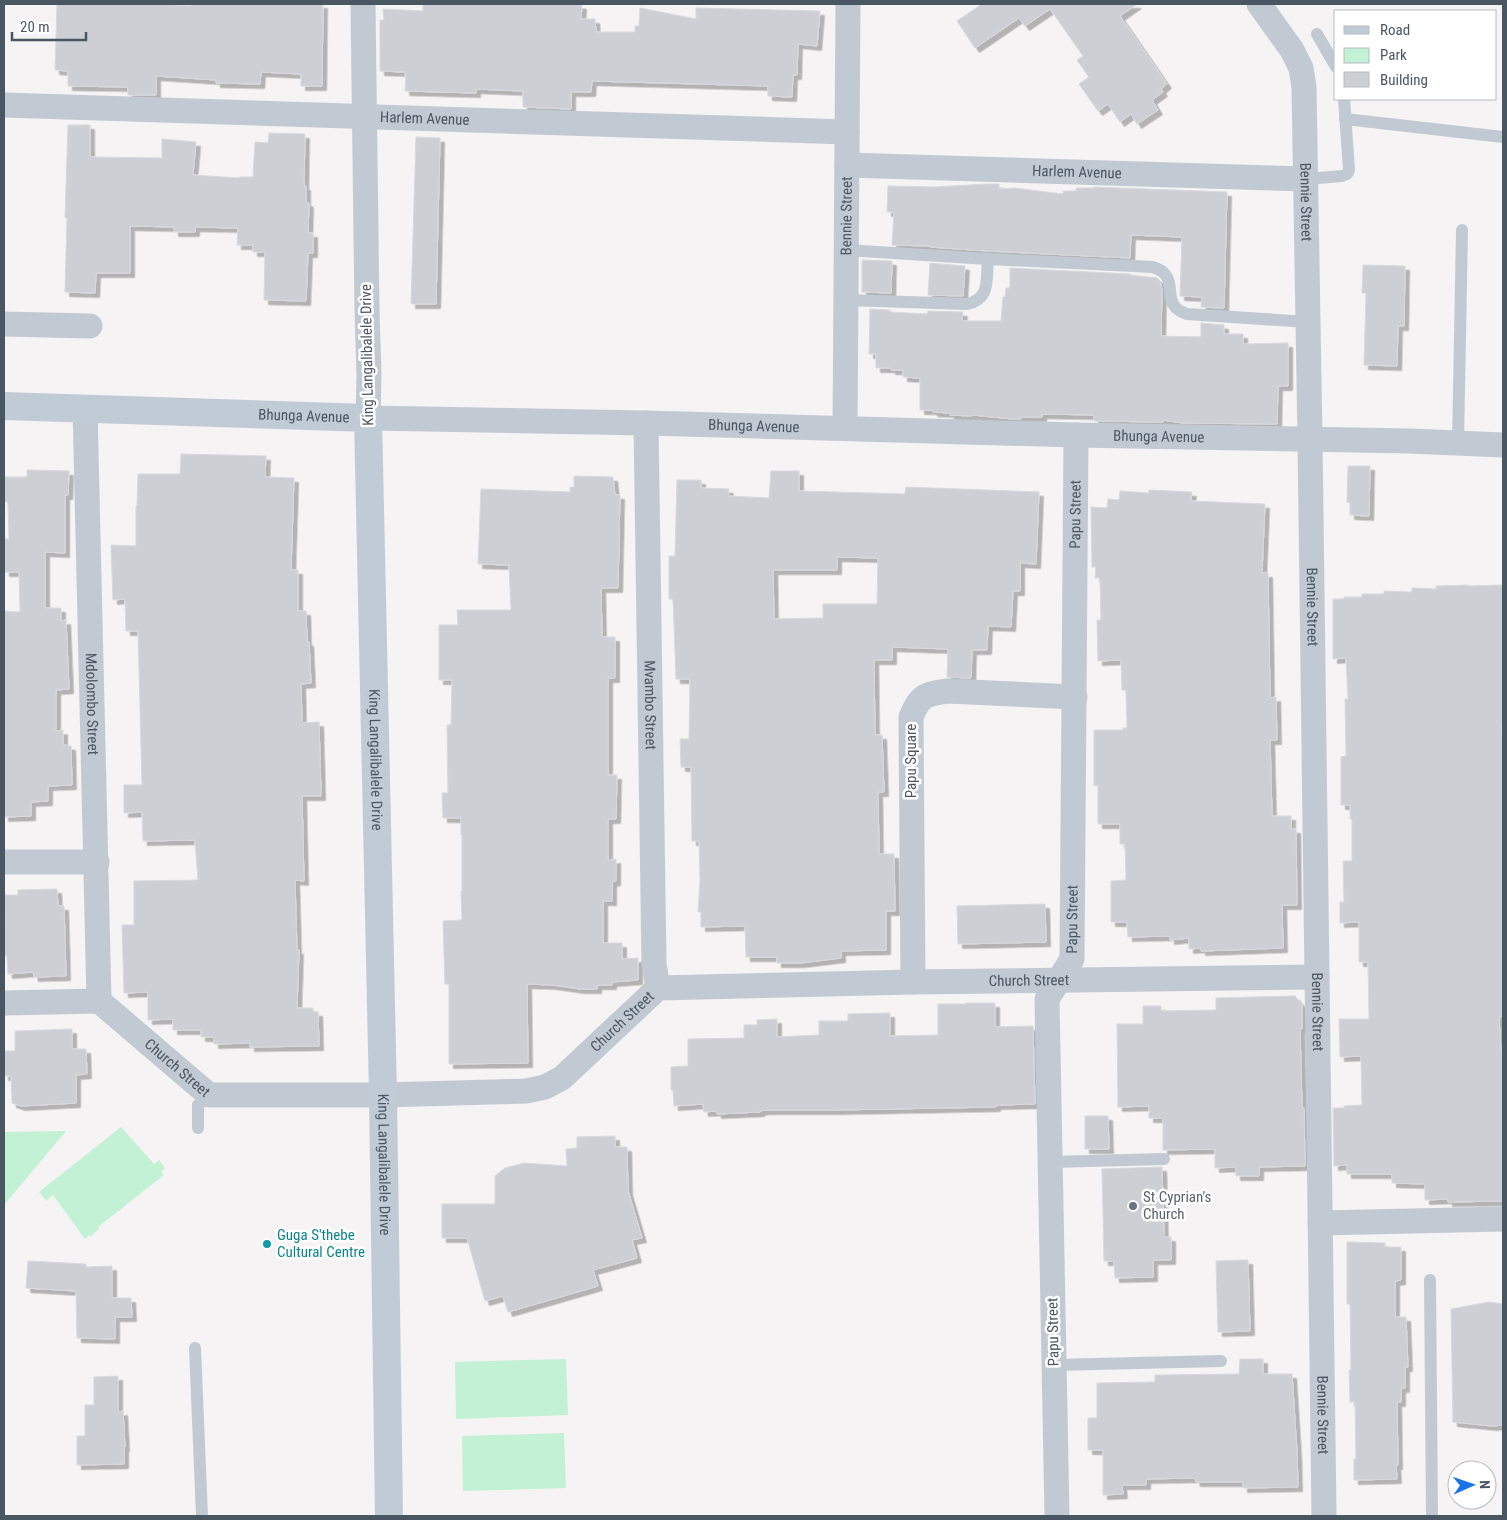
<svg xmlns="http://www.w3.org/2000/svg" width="1507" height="1520" viewBox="0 0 1507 1520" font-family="'Roboto Condensed',sans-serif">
	<defs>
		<filter id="shadow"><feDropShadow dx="4.5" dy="4.5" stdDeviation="0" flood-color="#0004"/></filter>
	</defs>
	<rect width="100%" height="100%" fill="#f5f3f3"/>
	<!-- green -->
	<g fill="#c3f1d5">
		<polygon points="121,1127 154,1164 159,1160 165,1168 161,1172 164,1175 98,1227 99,1229 91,1236 89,1235 85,1239 53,1195 46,1201 39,1192"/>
		<polygon points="66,1131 4,1205 4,1132"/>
		<polygon points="566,1359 568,1415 456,1419 455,1362"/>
		<polygon points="564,1433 566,1488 463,1491 462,1436"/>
	</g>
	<!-- building -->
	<g fill="#cdcfd5" stroke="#d7d9de" fill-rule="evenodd" filter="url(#shadow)">
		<polygon points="57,4 156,4 191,6 191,4 323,4 322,86 301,86 301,74 261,72 260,84 216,83 216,80 156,76 156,95 128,95 128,87 68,86 68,71 55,70"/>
		<polygon points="423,4 573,4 582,5 581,19 595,19 596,32 635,32 635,26 639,26 640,8 696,19 696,8 820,11 817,46 798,44 797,75 793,75 792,97 768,96 768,86 592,81 591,92 571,92 571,109 523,107 523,91 476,89 476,93 405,91 406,76 405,76 405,72 380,71 380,20 384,20 383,9 423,11"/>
		<polygon points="982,4 1137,4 1120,16 1167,84 1161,89 1163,92 1152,100 1158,110 1137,124 1131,114 1120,122 1108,104 1098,111 1079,84 1089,77 1077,60 1083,56 1050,9 1025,26 1019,18 975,48 957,21"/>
		<polygon points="68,125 90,125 90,157 162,158 162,139 196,142 193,175 239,178 239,177 253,177 255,142 268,143 269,133 305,134 304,186 306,186 306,202 309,203 308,233 313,233 313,253 308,253 306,301 264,300 265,252 253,252 253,245 237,245 238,228 195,227 195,232 174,232 174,227 130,226 130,273 96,273 95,293 65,292 67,218 65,218"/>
		<polygon points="416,137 440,138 436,304 411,304"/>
		<polygon points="987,184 999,184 999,189 1015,188 1063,194 1063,191 1076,191 1076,188 1094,188 1094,187 1227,192 1224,308 1201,307 1202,297 1180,296 1182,237 1131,235 1130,258 988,251 930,247 930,246 892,245 894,212 887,212 888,186 935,187"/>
		<polygon points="862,260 892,261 891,293 862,292"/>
		<polygon points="930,263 965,266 963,296 928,295"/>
		<polygon points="1363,265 1405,266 1404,326 1398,326 1397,366 1364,365 1366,293 1362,293"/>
		<polygon points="1010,268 1130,274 1130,275 1157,278 1160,281 1162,290 1161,336 1201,337 1201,323 1224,325 1224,334 1243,334 1243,344 1288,343 1288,386 1278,386 1277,424 1183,423 1163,420 1163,422 1094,421 1094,415 1042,414 1042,417 1021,417 1021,419 1013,419 973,415 972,416 950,415 950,413 933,412 933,410 920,410 920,378 903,377 903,370 891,370 891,368 876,368 876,354 869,354 870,309 890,310 890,312 927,314 928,311 963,312 962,321 1001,321 1003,297 1005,297 1006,288 1010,288"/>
		<polygon points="181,454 266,456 265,477 294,478 291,570 298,570 298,611 306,611 307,642 309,642 311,683 301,684 302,723 319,722 321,796 302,796 304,881 295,880 297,950 299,950 297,1008 313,1008 313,1012 318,1012 319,1046 250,1047 250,1043 214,1044 214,1037 201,1037 201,1030 173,1030 173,1019 148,1020 148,992 124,993 122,925 134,925 134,881 198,880 195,840 143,841 142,812 124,813 124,785 142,785 138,631 126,631 125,599 113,600 111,545 136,546 136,506 137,506 138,474 180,474"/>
		<polygon points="1348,466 1370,466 1369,516 1350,515 1350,503 1347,502"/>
		<polygon points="27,470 69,471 68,495 65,495 65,553 45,552 45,608 61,608 61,621 66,620 69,689 56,690 56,731 63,730 63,745 71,746 72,785 48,786 48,801 31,802 31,816 4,817 4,611 20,612 19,572 5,572 5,539 9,539 8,502 4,502 4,477 27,477"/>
		<path d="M771,471H799V491L905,494L906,487L1039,492L1036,564L1020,563V591H1013L1011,627L988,626L987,650H972L971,678L947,677L948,649L892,647V660H874L875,735H882L884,792H878L879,854H894L895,911H886V950L841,951V958L800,963H777V957H746L745,926L701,927V912H698L700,880L699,841H692L691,767H681L680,739H689L690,679H676L673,599H669V556H675L677,480H701V488L729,489L728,496L769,498ZM837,557L878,558L877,604H823V618L774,619L773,570H837Z"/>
		<polygon points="574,476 613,477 615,495 620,495 618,588 601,588 602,637 615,637 615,678 608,678 608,775 617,775 616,819 608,819 608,860 616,859 616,881 612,882 612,901 603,901 603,943 622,943 622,959 638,958 638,980 612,982 612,985 597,985 597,989 580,989 552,985 527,984 528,1063 449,1064 449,984 445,984 443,921 462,920 461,891 462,891 462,835 461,835 461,818 443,818 442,793 448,793 447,725 451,725 452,680 439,680 439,625 458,625 457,610 511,610 509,565 478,564 481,489 570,492 570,487 574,487"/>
		<polygon points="1149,490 1192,492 1191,501 1265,504 1262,573 1268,573 1270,698 1276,697 1277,740 1270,740 1272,816 1291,816 1291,829 1296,829 1297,905 1282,905 1283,948 1201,951 1201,948 1189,949 1189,938 1170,940 1170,936 1128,937 1127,922 1111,922 1111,881 1126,880 1125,844 1120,844 1120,824 1098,824 1098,785 1094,786 1094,730 1123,730 1123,728 1127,728 1126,690 1122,690 1121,660 1098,661 1097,620 1101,620 1100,578 1095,578 1096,567 1092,567 1091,507 1107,508 1108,499 1119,500 1120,491 1149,493"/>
		<polygon points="1468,585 1468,586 1503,585 1503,723 1501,723 1503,753 1503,1016 1499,1017 1501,1053 1503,1053 1503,1201 1448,1202 1448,1199 1425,1200 1425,1184 1392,1183 1392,1174 1347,1174 1347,1165 1334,1166 1333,1108 1344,1108 1344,1106 1362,1105 1361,1056 1340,1057 1339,1019 1369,1019 1368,962 1359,962 1359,922 1340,923 1340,902 1344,902 1343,861 1352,861 1352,819 1350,819 1350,805 1341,805 1341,757 1346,756 1345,699 1348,699 1346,658 1333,659 1333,599 1344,599 1344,597 1362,597 1362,594 1384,594 1384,591 1412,592 1412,588 1436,589 1436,586"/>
		<polygon points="57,889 58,906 64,906 66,976 34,977 33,972 8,974 7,956 4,956 4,926 5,926 4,895 18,895 18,890"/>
		<polygon points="1045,904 1046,942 958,944 957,906"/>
		<polygon points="1295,996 1302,1005 1302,1029 1300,1029 1302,1108 1304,1108 1305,1166 1259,1167 1259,1176 1236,1176 1236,1167 1215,1168 1215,1149 1163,1150 1163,1118 1149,1118 1149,1106 1118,1107 1117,1024 1143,1024 1143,1006 1161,1006 1161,1011 1216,1010 1216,998"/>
		<polygon points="966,1003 995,1003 995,1027 1033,1026 1035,1104 996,1105 996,1107 835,1110 764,1110 760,1111 760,1112 717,1114 717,1111 704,1112 703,1104 674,1106 673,1090 671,1090 671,1067 688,1066 688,1039 744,1038 744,1025 757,1025 757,1020 777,1019 777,1037 819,1035 819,1021 847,1021 848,1020 848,1014 890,1013 890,1036 938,1035 938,1004 966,1004"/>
		<polygon points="72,1029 72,1049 86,1049 87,1074 76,1075 76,1103 21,1106 12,1103 11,1076 4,1076 4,1051 15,1051 15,1031"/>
		<polygon points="1085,1116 1108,1116 1109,1149 1085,1149"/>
		<polygon points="615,1136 615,1147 627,1147 628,1191 642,1238 632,1240 637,1258 593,1270 598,1286 508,1312 503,1296 485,1301 467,1238 442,1238 442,1204 495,1204 495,1176 505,1168 524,1163 567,1166 566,1149 577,1148 577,1137"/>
		<polygon points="1162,1167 1164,1237 1171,1237 1171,1260 1153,1260 1153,1277 1115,1278 1114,1261 1104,1261 1102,1169"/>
		<polygon points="1347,1242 1385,1243 1385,1247 1401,1247 1401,1280 1395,1281 1395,1317 1406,1317 1408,1367 1405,1367 1405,1388 1401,1388 1401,1402 1397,1402 1398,1465 1396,1465 1397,1479 1354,1480 1354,1459 1356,1459 1355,1402 1350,1402 1349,1370 1351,1370 1350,1304 1347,1304"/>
		<polygon points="1248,1260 1250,1331 1218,1332 1216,1261"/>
		<polygon points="28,1261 86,1264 86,1267 112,1266 112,1298 131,1298 132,1317 115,1317 115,1339 77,1338 76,1291 26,1288"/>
		<polygon points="1489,1302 1503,1304 1503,1425 1492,1426 1453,1422 1451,1309"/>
		<polygon points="1240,1359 1263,1359 1263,1374 1292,1374 1297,1452 1298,1487 1243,1488 1243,1482 1196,1482 1195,1478 1146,1479 1146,1485 1122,1485 1123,1494 1103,1495 1103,1450 1088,1450 1088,1418 1097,1418 1097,1383 1155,1382 1155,1375 1239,1374"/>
		<polygon points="118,1376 118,1412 123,1411 125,1447 124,1447 124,1464 77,1465 77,1436 85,1436 85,1405 94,1405 94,1377"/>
	</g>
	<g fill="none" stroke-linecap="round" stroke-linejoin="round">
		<!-- lane -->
		<g stroke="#c1cad2" stroke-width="12">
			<polyline points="1317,34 1336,67"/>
			<polyline points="1345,119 1503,137"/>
			<polyline points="1306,179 1342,176 1347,174 1349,170 1344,99"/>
			<polyline points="846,250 988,259"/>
			<path d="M846,300L967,304C991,299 986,279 988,259L1153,267C1184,277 1156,304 1187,314L1308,322"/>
			<polyline points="1458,443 1462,230"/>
			<polyline points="198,1128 198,1105 209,1095"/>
			<polyline points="1050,1162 1164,1159"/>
			<polyline points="1430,1280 1432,1516"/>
			<polyline points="195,1348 202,1516"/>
			<polyline points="1054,1365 1221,1361"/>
		</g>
		<!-- street -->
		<g stroke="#c1cad2" stroke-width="25">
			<path id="s1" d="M363,4L367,311L369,375L368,418L646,423L1076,435L1410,441L1503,445"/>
			<path id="s2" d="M1259,4L1292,50L1301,68L1304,87L1310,439L1324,1516"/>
			<path id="s3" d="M4,105L847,132"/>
			<path id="s4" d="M847,165L1306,179"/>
			<polyline points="4,324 90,326"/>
			<path id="s5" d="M85,408L99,1001"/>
			<path id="s6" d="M646,423L654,964L658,988"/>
			<path id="s7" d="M845,428L848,4"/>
			<polyline points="4,862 97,862"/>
			<path d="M913,982L911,717C920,695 925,694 948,691L1075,697"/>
			<path id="s8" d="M4,1003L99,1001L209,1095H383L526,1091L545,1087L562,1078L658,988L913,982L1317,977"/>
			<polyline points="1320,1223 1503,1219"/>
			<path id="s9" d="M1057,1516L1047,999L1072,959L1076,435"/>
		</g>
		<!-- secondary -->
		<path stroke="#c1cbd6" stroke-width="28" id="s10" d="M4,406L368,418L383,1095L389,1516"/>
	</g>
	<!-- markers -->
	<circle fill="#6b7280" stroke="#fff" stroke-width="2" cx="1133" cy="1206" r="5"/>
	<circle fill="#0f9aa8" stroke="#fff" stroke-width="2" cx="267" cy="1244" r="5"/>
	<g text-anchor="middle" stroke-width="5" stroke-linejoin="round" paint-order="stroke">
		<!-- street labels -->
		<g font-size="15" fill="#4a5661" stroke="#fff">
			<text dy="5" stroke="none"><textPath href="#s3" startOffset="421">Harlem Avenue</textPath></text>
			<text dy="5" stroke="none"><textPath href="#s4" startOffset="230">Harlem Avenue</textPath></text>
			<text dy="5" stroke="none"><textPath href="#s2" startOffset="211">Bennie Street</textPath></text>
			<text dy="5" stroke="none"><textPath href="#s7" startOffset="212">Bennie Street</textPath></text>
			<text transform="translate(367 355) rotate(-91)" y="5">King Langalibalele Drive</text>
			<text dy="5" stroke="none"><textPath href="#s10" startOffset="300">Bhunga Avenue</textPath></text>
			<text dy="5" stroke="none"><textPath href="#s1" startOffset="800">Bhunga Avenue</textPath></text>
			<text dy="5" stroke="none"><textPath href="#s1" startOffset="1205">Bhunga Avenue</textPath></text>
			<text dy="5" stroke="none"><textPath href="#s9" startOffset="1009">Papu Street</textPath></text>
			<text dy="5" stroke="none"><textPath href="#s2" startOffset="616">Bennie Street</textPath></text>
			<text dy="5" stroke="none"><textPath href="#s5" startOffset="296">Mdolombo Street</textPath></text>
			<text dy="5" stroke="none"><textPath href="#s6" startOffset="282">Mvambo Street</textPath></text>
			<text dy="5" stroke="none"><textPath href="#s10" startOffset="706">King Langalibalele Drive</textPath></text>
			<text transform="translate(911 761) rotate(-90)" y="5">Papu Square</text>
			<text dy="5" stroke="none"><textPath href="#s9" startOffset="604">Papu Street</textPath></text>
			<text dy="5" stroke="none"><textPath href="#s8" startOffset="1098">Church Street</textPath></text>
			<text dy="5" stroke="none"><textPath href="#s2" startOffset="1021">Bennie Street</textPath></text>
			<text dy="5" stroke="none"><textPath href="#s8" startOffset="678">Church Street</textPath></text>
			<text dy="5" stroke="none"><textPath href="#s8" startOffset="198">Church Street</textPath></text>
			<text dy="5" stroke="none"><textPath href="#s10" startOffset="1111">King Langalibalele Drive</textPath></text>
			<text transform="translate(1053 1332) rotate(-91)" y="5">Papu Street</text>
			<text dy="5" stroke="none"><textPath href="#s2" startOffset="1424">Bennie Street</textPath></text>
		</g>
		<!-- worship labels -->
		<g font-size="15" fill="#5b616d" stroke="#fff" text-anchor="start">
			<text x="1143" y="1202">St Cyprian's<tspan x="1143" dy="17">Church</tspan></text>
		</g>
		<!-- culture labels -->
		<g font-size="15" fill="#0d838f" stroke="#fff" text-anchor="start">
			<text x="277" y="1240">Guga S'thebe<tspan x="277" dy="17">Cultural Centre</tspan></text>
		</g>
	</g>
	<!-- border -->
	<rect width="1507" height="1520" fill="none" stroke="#4a5661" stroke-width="10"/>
	<!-- legend -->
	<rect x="1334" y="10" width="162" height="90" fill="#ffffff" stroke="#b7bbc0"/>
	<rect x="1344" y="26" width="25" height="8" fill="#c1cbd6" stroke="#b7bbc0"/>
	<text x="1380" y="35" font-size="15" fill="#4a5661">Road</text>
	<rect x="1344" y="48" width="25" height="15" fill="#c3f1d5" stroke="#b7bbc0"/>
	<text x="1380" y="60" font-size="15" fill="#4a5661">Park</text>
	<rect x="1344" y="72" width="25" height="15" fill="#cdcfd5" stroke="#b7bbc0"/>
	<text x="1380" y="85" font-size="15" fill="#4a5661">Building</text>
	<!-- north arrow -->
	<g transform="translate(1472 1485) rotate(88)"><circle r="24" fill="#ffffff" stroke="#b7bbc0"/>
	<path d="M0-4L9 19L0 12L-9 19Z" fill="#1a73e8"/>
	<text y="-8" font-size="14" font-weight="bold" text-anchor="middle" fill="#4a5661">N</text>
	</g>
	<!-- scale -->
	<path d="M12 32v8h74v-8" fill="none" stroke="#4a5661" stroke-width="2.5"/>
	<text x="20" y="32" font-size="15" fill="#4a5661" stroke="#ffffff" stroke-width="4" paint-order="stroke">20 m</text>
</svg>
